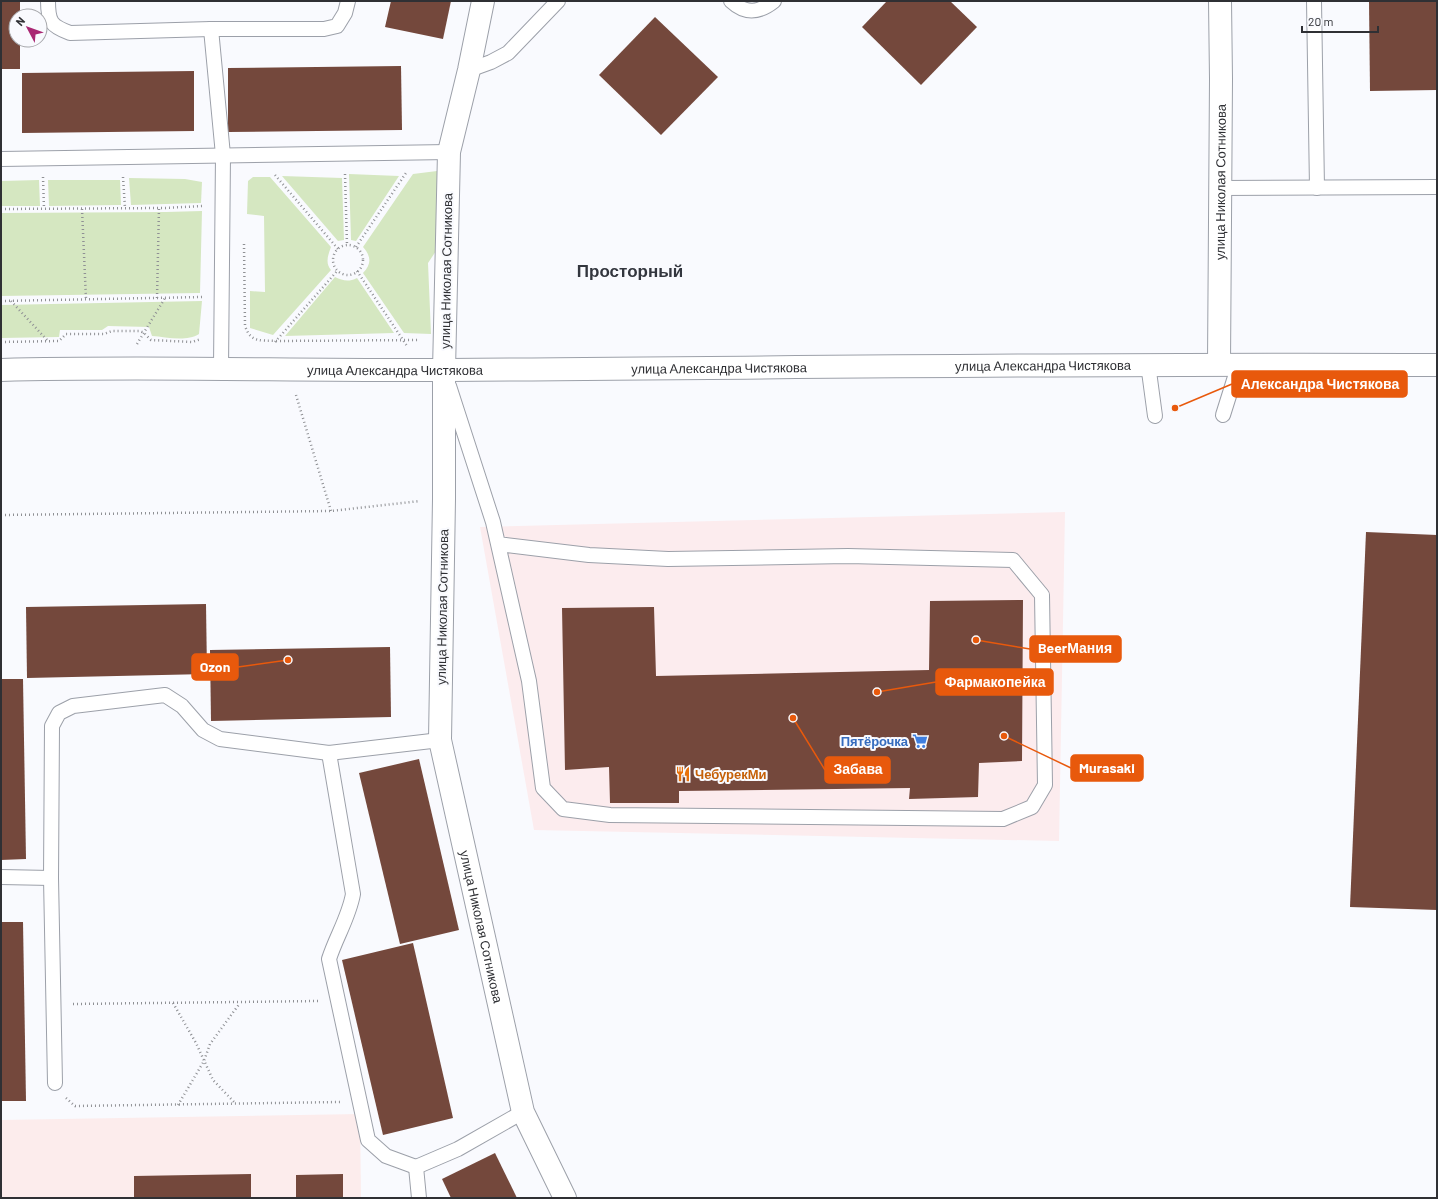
<svg xmlns="http://www.w3.org/2000/svg" width="1438" height="1199" viewBox="0 0 1438 1199" font-family="Barlow,sans-serif">
	<rect width="100%" height="100%" fill="#f9fafe"/>
	<!-- commercial -->
	<polygon fill="#fcecee" points="1065,512 1059,841 534,830 480,527"/>
	<!-- education -->
	<polygon fill="#fcecec" points="360,1114 361,1198 1,1198 1,1120"/>
	<!-- green -->
	<g fill="#d5e7c1">
		<path d="M445,170L438,248L428,263L431,334L404,333L363,273C372,264 371,256 363,247L413,174Z"/>
		<polygon points="349,174 399,176 356,241 351,240"/>
		<polygon points="282,176 342,178 344,240 338,241"/>
		<path d="M253,177H270L331,247C328,255 325,263 331,270L273,335L250,328V291L265,292L264,216L247,214L248,181Z"/>
		<polygon points="129,178 185,179 202,182 201,203 131,205"/>
		<polygon points="39,180 40,206 1,206 1,181"/>
		<polygon points="48,180 120,180 121,205 49,206"/>
		<polygon points="202,211 200,293 1,296 1,213 166,212"/>
		<path d="M335,277C343,281 349,282 357,278L394,333L285,336Z"/>
		<path d="M202,301L199,334C186,342 166,337 152,336L149,327L108,326L102,330H60L59,337L1,338V305Z"/>
	</g>
	<!-- building -->
	<g fill="#74483c">
		<polygon points="1,1 20,1 20,16 16,16 16,40 20,40 20,69 1,69"/>
		<polygon points="391,1 451,1 443,39 385,27"/>
		<polygon points="887,1 950,1 977,27 921,85 862,27"/>
		<polygon points="1369,1 1437,1 1437,90 1370,91"/>
		<polygon points="655,17 718,77 661,135 599,75"/>
		<polygon points="401,66 402,130 228,132 228,68"/>
		<polygon points="194,71 194,131 22,133 22,73"/>
		<polygon points="1366,532 1437,535 1437,910 1350,907"/>
		<polygon points="1023,600 1022,761 979,763 978,797 909,799 910,788 679,791 679,803 610,803 609,767 565,770 562,608 654,607 656,676 929,670 930,601"/>
		<polygon points="206,604 207,674 27,678 26,607"/>
		<polygon points="390,647 391,717 211,721 210,650"/>
		<polygon points="1,679 23,679 26,859 1,860"/>
		<polygon points="419,759 459,930 400,944 359,773"/>
		<polygon points="1,922 23,922 26,1101 1,1101"/>
		<polygon points="413,943 453,1118 383,1135 342,960"/>
		<polygon points="495,1153 517,1198 451,1198 442,1179"/>
		<polygon points="251,1174 251,1198 134,1198 134,1176"/>
		<polygon points="343,1174 343,1198 296,1198 296,1175"/>
	</g>
	<g fill="none" stroke-linecap="round" stroke-linejoin="round">
		<!-- service casing -->
		<g stroke="#9ca0a9" stroke-width="16">
			<g id="service">
				<path d="M48,1C48,22 51,26 70,33L211,29H324L337,26L345,13L348,1"/>
				<path d="M731,1C746,15 759,13 774,1"/>
				<polyline points="1314,1 1317,188"/>
				<polyline points="211,29 223,155 221,368"/>
				<polyline points="469,70 491,62 508,53 558,1"/>
				<polyline points="1,159 449,152"/>
				<polyline points="1220,188 1437,187"/>
				<polyline points="1148,364 1155,416"/>
				<polyline points="449,386 493,522 529,681 543,788 563,809 610,815 1003,819 1032,807 1045,785 1042,595 1013,560 848,556 668,559 589,555 498,544"/>
				<polyline points="1223,415 1239,364"/>
				<path d="M329,753L353,894C349,917 336,937 329,959L368,1140L386,1156L416,1167"/>
				<polyline points="1,877 51,878"/>
				<polyline points="55,1083 51,878 52,726 59,713 73,706 165,695 182,706 203,730 220,739 329,753 440,740"/>
				<polyline points="419,1198 416,1167 458,1149 523,1112"/>
			</g>
		</g>
		<!-- minor casing -->
		<g stroke="#9ca0a9" stroke-width="24">
			<g id="minor">
				<path id="s1" d="M483,1L469,70L449,152L444,370V499L440,740L523,1112L565,1198"/>
				<path id="s2" d="M1219,364L1221,79L1220,1"/>
				<path id="s3" d="M1,370C150,366 299,371 448,370C778,368 1107,363 1437,365"/>
			</g>
		</g>
		<!-- path -->
		<g stroke="#8f9094" stroke-width="2.5" stroke-dasharray="1 3" stroke-linecap="butt">
			<polyline points="345,174 347,245"/>
			<polyline points="275,175 338,249"/>
			<polyline points="43,177 44,209"/>
			<polyline points="123,177 125,208"/>
			<polyline points="1,209 165,208 202,206"/>
			<polyline points="82,209 86,299"/>
			<path d="M244,244L245,326C251,343 260,340 276,341L420,340"/>
			<circle cx="348" cy="260" r="15"/>
			<polyline points="356,247 406,173"/>
			<polyline points="357,271 407,346"/>
			<polyline points="157,298 159,208"/>
			<polyline points="1,301 202,297"/>
			<polyline points="11,301 48,341"/>
			<polyline points="1,342 59,341 66,334 104,334 112,331 140,331 144,333 151,340 192,342 201,339"/>
			<polyline points="275,342 338,270"/>
			<polyline points="137,344 165,298"/>
			<polyline points="296,395 331,511"/>
			<polyline points="1,515 331,511 420,501"/>
			<polyline points="173,1003 196,1043 213,1080 235,1103"/>
			<polyline points="73,1004 318,1001"/>
			<polyline points="66,1098 75,1106 340,1102"/>
			<polyline points="178,1105 204,1061 210,1044 240,1003"/>
		</g>
		<!-- service -->
		<use href="#service" stroke="#fff" stroke-width="14"/>
		<!-- minor -->
		<use href="#minor" stroke="#fff" stroke-width="22"/>
	</g>
	<!-- icons -->
	<defs>
		<g id="supermarket-bare" transform="scale(1.2)"><path d="M-6-5.5h2.5l.6 2H6L4.5 2H-2.5L-4.4-4H-6ZM-1.5 3.2a1.3 1.3 0 1 0 .1 0ZM3 3.2a1.3 1.3 0 1 0 .1 0Z" fill="#3f7fe0" stroke="#f9fafe" stroke-width="2.5" paint-order="stroke"/></g>
		<g id="restaurant-bare" transform="scale(1.2)"><path d="M-5-6h1v4h1v-4h1v4h1v-4h1v5L-1.5 .5V6h-2V.5L-5-1ZM5-6V6H3V1.5H1.5Q1.5-4 5-6Z" fill="#e8710a" stroke="#f9fafe" stroke-width="2.5" paint-order="stroke"/></g>
	</defs>
	<g fill-rule="evenodd">
		<use href="#supermarket-bare" x="920" y="741"/>
		<use href="#restaurant-bare" x="683" y="774"/>
	</g>
	<g text-anchor="middle" stroke-width="4" stroke-linejoin="round" paint-order="stroke">
		<!-- street labels -->
		<g font-size="13" fill="#2f3034" stroke="#f9fafe">
			<text dy="5" stroke="none"><textPath href="#s2" startOffset="182">улица Николая Сотникова</textPath></text>
			<text transform="translate(446 271) rotate(-89)" y="5">улица Николая Сотникова</text>
			<text dy="5" stroke="none"><textPath href="#s3" startOffset="1042">улица Александра Чистякова</textPath></text>
			<text dy="5" stroke="none"><textPath href="#s3" startOffset="718">улица Александра Чистякова</textPath></text>
			<text dy="5" stroke="none"><textPath href="#s3" startOffset="394">улица Александра Чистякова</textPath></text>
			<text transform="translate(442 607) rotate(-89)" y="5">улица Николая Сотникова</text>
			<text dy="5" stroke="none"><textPath href="#s1" startOffset="934">улица Николая Сотникова</textPath></text>
		</g>
		<!-- shop labels -->
		<g font-size="13" font-weight="bold" fill="#366cbe" stroke="#f9fafe" text-anchor="end">
			<text x="908" y="746">Пятёрочка</text>
		</g>
		<!-- food labels -->
		<g font-size="13" font-weight="bold" fill="#c56008" stroke="#f9fafe" text-anchor="start">
			<text x="695" y="779">ЧебурекМи</text>
		</g>
		<!-- district labels -->
		<g font-size="17" font-weight="bold" fill="#33363e" stroke="#f9fafe">
			<text x="630" y="277">Просторный</text>
		</g>
	</g>
	<!-- callouts -->
	<path fill="none" stroke="#e8590c" stroke-width="1.5" d="M1175 408L1232 384M976 640L1030 649M288 660L238 667M877 692L936 682M1004 736L1071 768M793 718L825 770"/>
	<g fill="#e8590c" stroke="#f9fafe" stroke-width="1.5">
		<circle cx="1175" cy="408" r="4"/>
		<circle cx="976" cy="640" r="4"/>
		<circle cx="288" cy="660" r="4"/>
		<circle cx="877" cy="692" r="4"/>
		<circle cx="1004" cy="736" r="4"/>
		<circle cx="793" cy="718" r="4"/>
	</g>
	<g fill="#e8590c" stroke="#e8590c" stroke-width="1.5">
		<rect x="1232" y="371" width="175" height="26" rx="4"/>
		<rect x="1030" y="636" width="91" height="26" rx="4"/>
		<rect x="192" y="654" width="46" height="26" rx="4"/>
		<rect x="936" y="669" width="117" height="26" rx="4"/>
		<rect x="1071" y="755" width="72" height="26" rx="4"/>
		<rect x="825" y="757" width="65" height="26" rx="4"/>
	</g>
	<g font-size="14" text-anchor="middle" font-weight="bold" fill="#fff">
		<text x="1320" y="389">Александра Чистякова</text>
		<text x="1075" y="653">BeerМания</text>
		<text x="215" y="672">Ozon</text>
		<text x="995" y="687">Фармакопейка</text>
		<text x="1107" y="773">Murasaki</text>
		<text x="858" y="774">Забава</text>
	</g>
	<!-- border -->
	<rect width="1438" height="1199" fill="none" stroke="#2f3034" stroke-width="4"/>
	<!-- north arrow -->
	<g transform="translate(28 28) rotate(311)"><circle r="19" fill="#f9fafe" stroke="#a8a9ad"/>
	<path d="M0-3L7 15L0 10L-7 15Z" fill="#a92773"/>
	<text y="-6" font-size="11" font-weight="bold" text-anchor="middle" fill="#2f3034">N</text>
	</g>
	<!-- scale -->
	<path d="M1302 26v6h76v-6" fill="none" stroke="#2f3034" stroke-width="2"/>
	<text x="1308" y="26" font-size="12" fill="#2f3034" stroke="#f9fafe" stroke-width="3" paint-order="stroke">20 m</text>
</svg>
